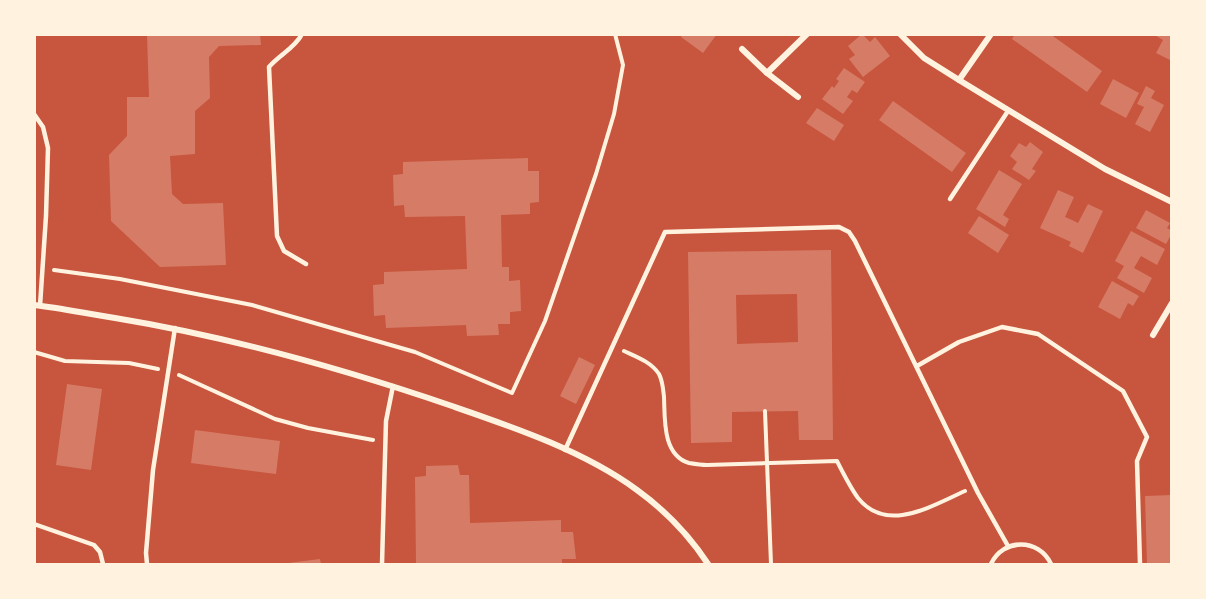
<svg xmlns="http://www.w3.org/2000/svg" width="1206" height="599" viewBox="0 0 1206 599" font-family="'Fira Sans Condensed',sans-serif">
	<rect width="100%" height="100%" fill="#c8553d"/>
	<!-- building -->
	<g fill="#d67c66" fill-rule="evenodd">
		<polygon points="147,34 260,34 261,45 219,46 209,57 210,98 195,111 195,154 170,156 172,194 183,204 223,203 226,265 160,267 111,221 109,155 127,136 127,97 149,97"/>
		<polygon points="683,34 717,34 703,53 681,37"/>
		<polygon points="862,34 870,42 875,37 890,56 863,77 849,59 855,55 848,46"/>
		<polygon points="1015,34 1050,34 1102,71 1087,92 1012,39"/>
		<polygon points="1153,34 1172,34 1172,61 1156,53 1163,40"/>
		<polygon points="844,68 865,82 857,93 852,90 847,97 853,101 843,114 822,99 832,86 834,88 839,81 836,79"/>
		<polygon points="1113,79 1139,93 1126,118 1100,104"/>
		<polygon points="1146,86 1155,91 1151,98 1164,105 1150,132 1135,124 1144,107 1137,104"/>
		<polygon points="893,101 966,153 952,172 879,120"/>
		<polygon points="817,108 844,125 834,141 806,123"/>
		<polygon points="1030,142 1043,152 1032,169 1036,171 1029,180 1012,169 1017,162 1010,156 1019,143 1026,147"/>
		<polygon points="528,158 528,171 539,171 539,202 530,203 530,214 501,215 502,267 509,267 509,281 520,280 521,311 510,312 510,324 498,324 499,335 467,336 466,325 386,328 385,315 374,316 373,285 384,284 384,272 467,269 465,216 405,217 404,205 394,206 393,175 403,174 403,162"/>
		<polygon points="999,170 1022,184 1003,215 1009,219 1005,227 976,209"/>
		<polygon points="1058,190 1074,197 1065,217 1072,220 1078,223 1088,204 1103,211 1083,253 1069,246 1071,242 1040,228"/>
		<polygon points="1146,210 1170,223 1167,228 1172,231 1172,233 1166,244 1136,228"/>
		<polygon points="979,216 1009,235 998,253 968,233"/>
		<polygon points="1131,231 1165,249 1157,265 1141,256 1134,268 1152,278 1144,293 1117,278 1124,266 1115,261"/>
		<path d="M831,250L833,440H799L798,411L732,412V442L691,443L688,252ZM797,294L798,342L737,344L736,295Z"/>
		<polygon points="1112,281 1139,296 1133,306 1128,303 1120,319 1098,307"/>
		<polygon points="579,357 595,365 576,404 560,396"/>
		<polygon points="67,384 102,389 91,470 56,465"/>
		<polygon points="195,430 280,441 276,474 191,463"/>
		<polygon points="458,465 460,475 469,475 470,523 561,520 561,532 573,532 576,559 562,559 562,564 416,564 415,477 426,476 426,466"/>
		<polygon points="1172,495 1172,564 1147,564 1145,496"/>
		<polygon points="320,559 321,564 289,564 288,563"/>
	</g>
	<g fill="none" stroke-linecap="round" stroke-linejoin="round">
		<!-- path -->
		<g stroke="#fff3e0" stroke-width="4">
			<polyline points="54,270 120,279 252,305 415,352 512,393 545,321 596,174 614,114 623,65 615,34"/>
			<path d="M624,351C637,357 651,362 659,374C663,382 663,389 664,397C665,418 662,455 689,463C695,464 701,465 707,465L837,461C843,473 850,487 858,498C887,534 931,506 965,491"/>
			<polyline points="34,352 65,361 129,363 158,369"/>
			<polyline points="179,375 275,419 308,428 373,440"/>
			<polyline points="765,411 771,564"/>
		</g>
		<!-- service -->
		<g stroke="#fff3e0" stroke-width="4.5">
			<path d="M302,34C295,48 279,55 269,67L277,236L284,251L306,264"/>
			<polyline points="34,114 43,127 48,148 46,216 40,306"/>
			<polyline points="950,199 1008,111"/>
			<polyline points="917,366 959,342 1002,327 1038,334 1123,391 1147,437 1137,461 1140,564"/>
			<polyline points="565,450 665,232 839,227 849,232 855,241 978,493 1008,546"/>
			<polyline points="34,524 94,545 100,552 103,564"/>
			<polyline points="147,564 146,553 153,470 175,328"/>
			<polyline points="382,564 386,421 393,386"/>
			<path d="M991,564C1003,538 1039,538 1051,564"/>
		</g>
		<!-- minor -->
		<g stroke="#fff3e0" stroke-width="6">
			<polyline points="900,34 924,58 959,80 1105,169 1172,202"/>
			<polyline points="742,49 767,73 798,97"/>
			<polyline points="767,73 807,34"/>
			<polyline points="959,80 991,34"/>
			<path d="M34,305C61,308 88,314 115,318C230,337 341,368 452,406C513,427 584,451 637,490C666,511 689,535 708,564"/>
			<polyline points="1153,335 1172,303"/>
		</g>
	</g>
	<!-- border -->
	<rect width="1206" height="599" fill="none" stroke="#fff3e0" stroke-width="72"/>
</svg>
